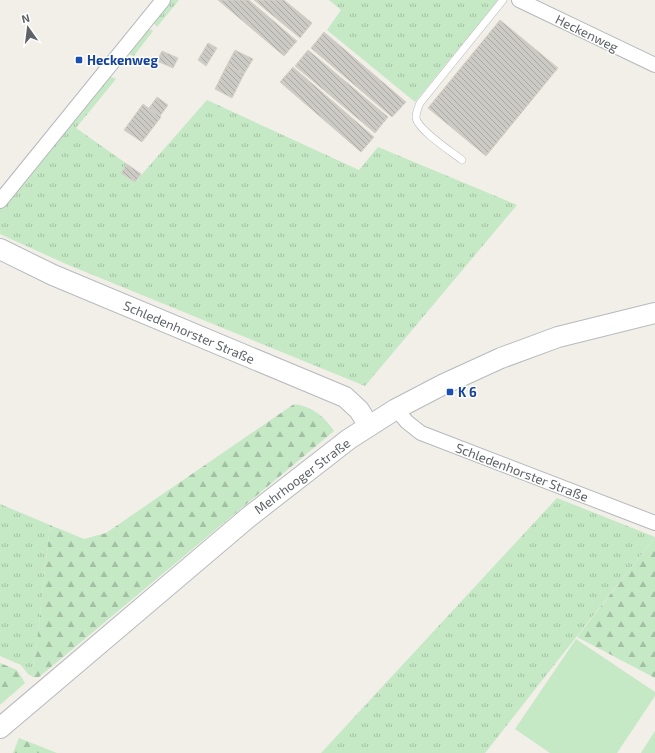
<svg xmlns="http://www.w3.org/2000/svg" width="655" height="753" viewBox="0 0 655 753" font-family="'Exo 2',sans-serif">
	<defs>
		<pattern id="grass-tufts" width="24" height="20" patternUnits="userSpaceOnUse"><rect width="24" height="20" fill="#c5e8c5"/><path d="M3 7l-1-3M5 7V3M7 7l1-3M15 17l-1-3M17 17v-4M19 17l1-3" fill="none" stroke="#a3c0a4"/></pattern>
		<pattern id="forest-firs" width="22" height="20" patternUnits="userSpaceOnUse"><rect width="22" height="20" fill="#c5e8c5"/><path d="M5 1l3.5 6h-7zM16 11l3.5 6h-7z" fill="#a3c0a4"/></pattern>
		<pattern id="building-back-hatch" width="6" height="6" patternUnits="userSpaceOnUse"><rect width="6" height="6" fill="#cccac5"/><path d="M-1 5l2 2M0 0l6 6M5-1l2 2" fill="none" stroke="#a9a8a4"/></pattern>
	</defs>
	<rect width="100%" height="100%" fill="#f1efe8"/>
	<!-- grass -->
	<g fill="url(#grass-tufts)">
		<polygon points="169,0 179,0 157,27 152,21"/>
		<polygon points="329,0 498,0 415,102 327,30 341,10"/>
		<polygon points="146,27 153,31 133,57 130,54 131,47"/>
		<polygon points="109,76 116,79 76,128 127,164 121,173 135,182 207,100 359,170 378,147 517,205 365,386 66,264 0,234 0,208"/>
		<polygon points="557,498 655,537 485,753 321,753"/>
		<polygon points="0,504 50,525 33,677 28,674 21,665 0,656"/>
	</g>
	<!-- forest -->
	<g fill="url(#forest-firs)">
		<path d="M294,404C313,407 323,415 334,431L39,677H33L50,525L84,539L106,533Z"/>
		<polygon points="655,537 655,678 577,637"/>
		<polygon points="0,663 17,670 25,683 0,705"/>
		<polygon points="19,738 57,753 13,753"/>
	</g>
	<!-- pitch -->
	<g fill="#c5e8c5">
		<polygon points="576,639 655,692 655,696 617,753 550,753 515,729"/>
		<polygon points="655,731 655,753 641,753"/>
	</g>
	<!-- building -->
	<g fill="url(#building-back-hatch)" stroke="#d6d1c6">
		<polygon points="218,0 249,0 297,41 284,56"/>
		<polygon points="254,0 284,0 312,23 300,38"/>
		<polygon points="500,20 558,68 486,156 428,108"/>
		<polygon points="324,32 406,102 392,117 311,48"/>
		<polygon points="208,43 217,48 206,66 198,60"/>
		<polygon points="235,50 253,59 244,74 227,65"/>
		<polygon points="308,50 388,117 375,133 295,66"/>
		<polygon points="162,51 178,58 173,68 157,61"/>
		<polygon points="227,65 244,74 232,98 215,89"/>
		<polygon points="293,67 374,137 361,152 280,82"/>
		<polygon points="157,97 168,105 160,116 149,108"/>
		<polygon points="143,104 161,117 142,142 124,130"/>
		<polygon points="127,164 141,174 135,182 121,173"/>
	</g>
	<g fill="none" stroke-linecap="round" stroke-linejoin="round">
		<!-- lane casing -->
		<g stroke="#b5b8bc" stroke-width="8">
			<path id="lane" d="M462,160C452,152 418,130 416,118C416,112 418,108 420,103L503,0"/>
		</g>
		<!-- street casing -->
		<g stroke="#b5b8bc" stroke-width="16">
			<g id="street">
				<polyline points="519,0 655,65"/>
				<polyline points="0,201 163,0"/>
				<polyline points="396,409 407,422 421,433 655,523"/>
			</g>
		</g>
		<!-- secondary casing -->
		<g stroke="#b6babf" stroke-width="22">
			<g id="secondary">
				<polyline points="0,249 53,275 345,397 359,410 369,426"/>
				<polyline points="0,728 250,516 349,439 396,409 444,384 501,358 558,337 655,313"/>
			</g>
		</g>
		<!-- lane -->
		<use href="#lane" stroke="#fff" stroke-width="7"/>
		<!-- street -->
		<use href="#street" stroke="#fff" stroke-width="14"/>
		<!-- secondary -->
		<use href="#secondary" stroke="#fff" stroke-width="20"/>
	</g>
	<!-- markers -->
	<g fill="#1a4fb4" stroke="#fff" stroke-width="1.5">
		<rect x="75" y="56" width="8" height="8" rx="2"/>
		<rect x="446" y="388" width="8" height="8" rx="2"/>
	</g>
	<g text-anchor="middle" stroke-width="3" stroke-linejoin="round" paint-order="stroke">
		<!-- street labels -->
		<g font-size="13" fill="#5f6368" stroke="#fff">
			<text transform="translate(587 33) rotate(26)" y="5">Heckenweg</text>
			<text transform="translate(189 332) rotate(23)" y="5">Schledenhorster Straße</text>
			<text transform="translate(522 472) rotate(21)" y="5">Schledenhorster Straße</text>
			<text transform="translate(302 476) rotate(-37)" y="5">Mehrhooger Straße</text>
		</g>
		<!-- transit labels -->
		<g font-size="13" font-weight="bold" fill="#164399" stroke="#fff" text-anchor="start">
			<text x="87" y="65">Heckenweg</text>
			<text x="458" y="397">K 6</text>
		</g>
	</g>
	<!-- north arrow -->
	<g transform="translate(28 28) rotate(346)" stroke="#ffffff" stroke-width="3" paint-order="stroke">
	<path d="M0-3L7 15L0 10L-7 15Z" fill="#5f6368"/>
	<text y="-6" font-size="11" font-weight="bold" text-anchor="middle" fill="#5f6368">N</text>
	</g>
</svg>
